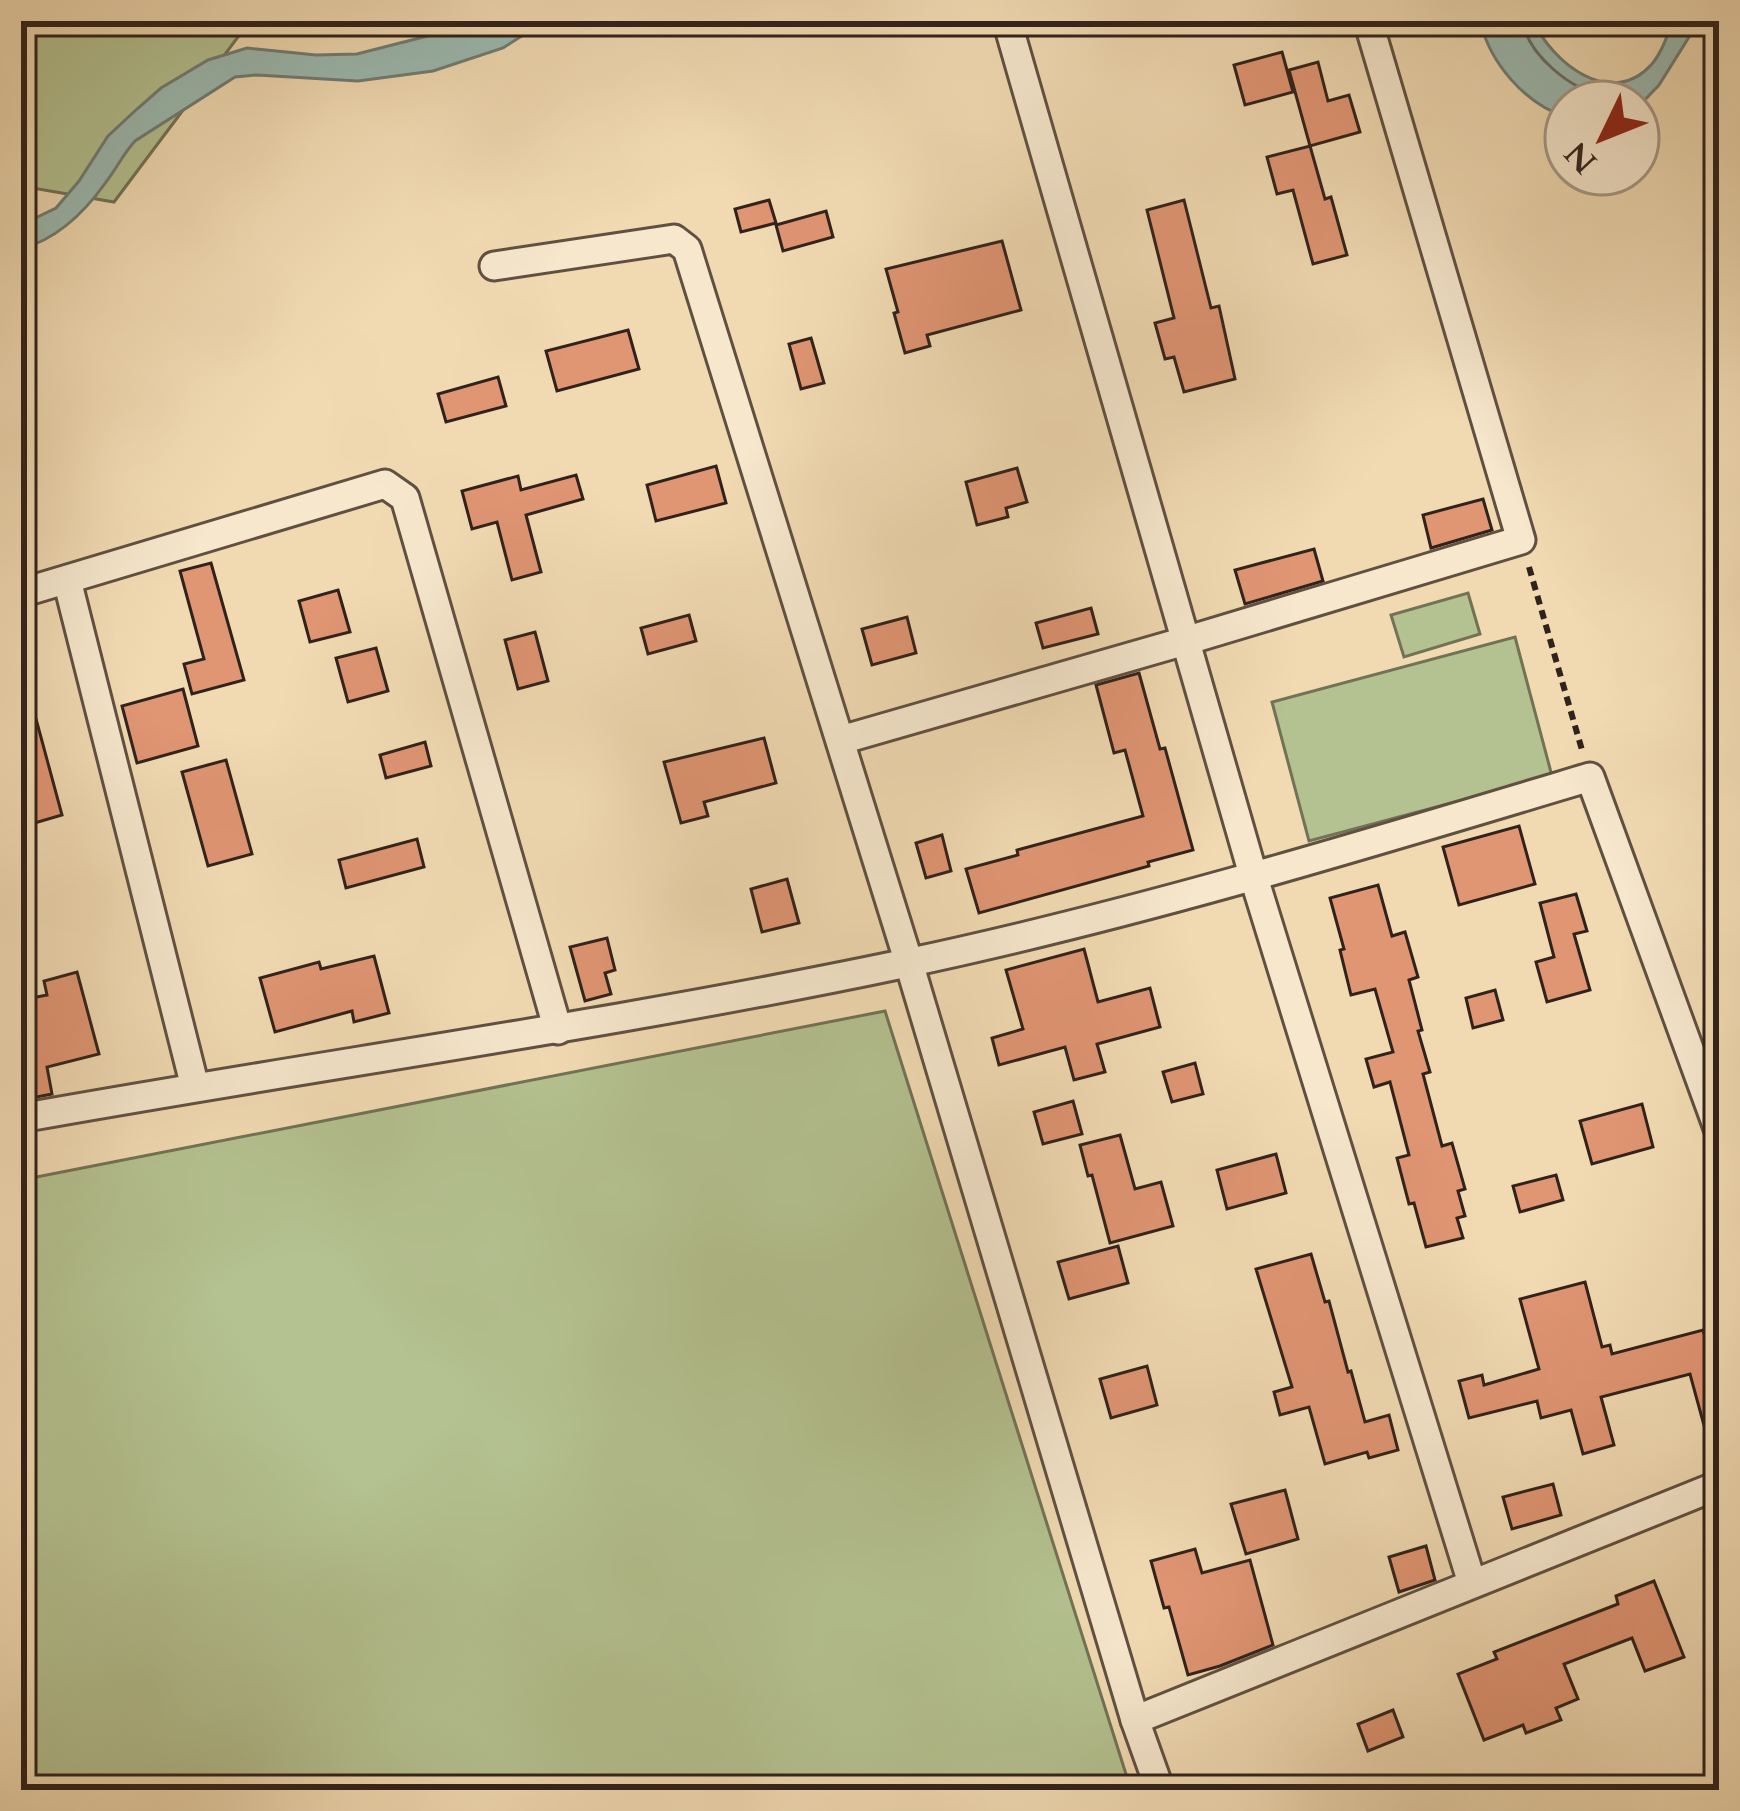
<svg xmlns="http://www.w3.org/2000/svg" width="1740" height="1811" viewBox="0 0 1740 1811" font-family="Cardo,serif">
	<rect width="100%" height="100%" fill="#f1dab2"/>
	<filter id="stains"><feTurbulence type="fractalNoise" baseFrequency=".00167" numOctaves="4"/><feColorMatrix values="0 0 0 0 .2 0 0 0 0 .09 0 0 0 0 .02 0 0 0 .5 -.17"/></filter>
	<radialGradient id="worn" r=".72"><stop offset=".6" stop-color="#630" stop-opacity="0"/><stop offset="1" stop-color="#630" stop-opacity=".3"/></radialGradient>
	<!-- green -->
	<g fill="#b4c190" stroke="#727256" stroke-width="3">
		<polygon points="21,21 250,21 114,202 21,186"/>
		<polygon points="1468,593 1480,634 1404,657 1391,615"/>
		<polygon points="1515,637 1552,776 1309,841 1272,702"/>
		<polygon points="885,1011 1131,1790 21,1790 21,1180"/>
	</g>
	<!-- water -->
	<g fill="#9bbab1" stroke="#707d75" stroke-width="3">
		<path d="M469,21H545L503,48L433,71L358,81L257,75L235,77L135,141C123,154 117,168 106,182C85,212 57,239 21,249V225L56,208L79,181L108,136L137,109L161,88L208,60L247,48L316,55L357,54L439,33Z"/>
		<path d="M1480,21H1533C1553,63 1611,110 1652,64C1661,53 1668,35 1672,21H1699L1659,85L1638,107V102H1566V117C1525,104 1490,63 1480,21Z"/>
	</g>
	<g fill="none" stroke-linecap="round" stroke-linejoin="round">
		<!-- shore -->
		<path stroke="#666e66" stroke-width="3" d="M1523,21C1527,54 1572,91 1604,96C1607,96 1621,95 1624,94L1628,102"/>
	</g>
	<!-- building -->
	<g fill="#e09573" stroke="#30221c" stroke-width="3">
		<polygon points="1282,52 1293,92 1245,105 1234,65"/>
		<polygon points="1318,62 1328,101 1349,95 1360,132 1310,146 1289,70"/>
		<polygon points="1310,146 1325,199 1331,197 1347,255 1313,264 1293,190 1277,194 1267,157"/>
		<polygon points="769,200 776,223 741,232 735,209"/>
		<polygon points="1184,200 1211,308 1219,306 1235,379 1184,392 1174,357 1165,359 1155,323 1174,318 1147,210"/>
		<polygon points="826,211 833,237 783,251 776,225"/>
		<polygon points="1002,241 1021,310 927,335 930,346 905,353 894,313 898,312 886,269"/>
		<polygon points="628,330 639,369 557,391 546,351"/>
		<polygon points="811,338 824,383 801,389 789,344"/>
		<polygon points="498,377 506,406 446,422 438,394"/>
		<polygon points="716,466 726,503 656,521 647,485"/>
		<polygon points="1017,468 1027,502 1006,508 1008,517 977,525 966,482"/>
		<polygon points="576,475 583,499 526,515 541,572 512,580 497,522 472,529 462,491 518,476 521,490"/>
		<polygon points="1483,499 1492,530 1431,548 1423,515"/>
		<polygon points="1314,549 1323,581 1245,604 1235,570"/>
		<polygon points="211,563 244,680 192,694 184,664 204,659 180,571"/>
		<polygon points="338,590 350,632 310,642 299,601"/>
		<polygon points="1091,608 1098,634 1043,648 1036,623"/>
		<polygon points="689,615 696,641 648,654 641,628"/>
		<polygon points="907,617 916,653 872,665 862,629"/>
		<polygon points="535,632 548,681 518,689 505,640"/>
		<polygon points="376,648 388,691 348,702 336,658"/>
		<polygon points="1139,673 1160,749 1165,748 1193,850 1148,862 1149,866 979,913 966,869 1018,855 1017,850 1143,816 1125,750 1114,753 1096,685"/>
		<polygon points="183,689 198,746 137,763 122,706"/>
		<polygon points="29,693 62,815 21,827 21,694"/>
		<polygon points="764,738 776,783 704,802 708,816 681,823 664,762"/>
		<polygon points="425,742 431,766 386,778 380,755"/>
		<polygon points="226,760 252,854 208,866 182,772"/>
		<polygon points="1519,826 1535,884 1459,905 1443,847"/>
		<polygon points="942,835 951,871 926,878 916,843"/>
		<polygon points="417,839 424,867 346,888 339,860"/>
		<polygon points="787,879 799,923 762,932 751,889"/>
		<polygon points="1378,885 1392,936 1405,932 1418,977 1409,980 1422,1030 1418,1031 1430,1072 1423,1074 1442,1146 1452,1143 1465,1189 1458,1191 1465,1216 1457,1218 1463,1238 1426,1247 1414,1203 1409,1204 1397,1158 1409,1155 1390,1082 1374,1087 1366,1059 1393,1052 1375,989 1351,995 1340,950 1344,949 1330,898"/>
		<polygon points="1576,894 1587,931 1574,934 1590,990 1547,1002 1536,962 1554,957 1540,903"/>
		<polygon points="607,938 615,970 605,973 611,994 585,1001 570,947"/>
		<polygon points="1084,949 1098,1002 1150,988 1160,1027 1097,1044 1105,1072 1074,1080 1065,1047 999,1065 992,1038 1023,1029 1006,970"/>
		<polygon points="374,956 389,1013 354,1022 352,1011 275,1032 260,978 319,962 321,969"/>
		<polygon points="77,972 99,1054 47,1067 52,1094 21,1100 21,1000 47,995 44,981"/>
		<polygon points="1495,990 1503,1020 1473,1028 1466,998"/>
		<polygon points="1195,1063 1203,1094 1172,1102 1163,1072"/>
		<polygon points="1073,1101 1082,1134 1043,1144 1034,1112"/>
		<polygon points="1642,1104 1653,1147 1592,1164 1580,1121"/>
		<polygon points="1120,1135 1135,1189 1161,1182 1173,1226 1110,1243 1092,1175 1088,1176 1080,1145"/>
		<polygon points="1276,1154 1286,1193 1227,1209 1217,1170"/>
		<polygon points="1556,1175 1563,1200 1520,1212 1513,1186"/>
		<polygon points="1118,1246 1128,1283 1069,1299 1058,1262"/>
		<polygon points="1311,1254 1325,1302 1329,1301 1348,1372 1351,1371 1365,1422 1389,1415 1398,1450 1369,1458 1367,1452 1325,1464 1309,1407 1280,1415 1274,1392 1292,1387 1256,1269"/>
		<polygon points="1585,1282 1602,1347 1610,1345 1612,1354 1703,1330 1719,1387 1719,1450 1711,1451 1690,1374 1601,1397 1614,1445 1583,1454 1571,1410 1541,1418 1537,1401 1469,1418 1459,1381 1482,1375 1484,1385 1539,1369 1520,1299"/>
		<polygon points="1147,1366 1157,1405 1111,1418 1100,1379"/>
		<polygon points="1553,1484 1561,1515 1512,1529 1503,1497"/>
		<polygon points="1285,1490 1298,1539 1246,1554 1231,1504"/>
		<polygon points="1426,1546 1435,1580 1399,1592 1389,1557"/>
		<polygon points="1195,1549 1202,1573 1250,1560 1273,1645 1220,1666 1188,1675 1169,1607 1164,1608 1151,1561"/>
		<polygon points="1654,1581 1684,1657 1645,1671 1632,1638 1564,1664 1578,1699 1556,1708 1561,1720 1526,1733 1523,1725 1484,1740 1458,1674 1497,1659 1494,1652 1618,1604 1616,1596"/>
		<polygon points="1393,1710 1403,1737 1368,1751 1358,1724"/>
	</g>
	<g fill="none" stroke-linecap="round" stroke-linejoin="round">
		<!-- street casing -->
		<g stroke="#605042" stroke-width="33">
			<g id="street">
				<polyline points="1007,21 1254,878 1472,1583"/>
				<polyline points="494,266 674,239 687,249 909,963 1135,1720 1160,1790"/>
				<polyline points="67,580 195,1087"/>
				<polyline points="21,593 385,484 405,498 558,1030"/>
				<polyline points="841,740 1185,641 1521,540 1371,31"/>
				<path d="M21,1118C316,1065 613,1025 907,963C1138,914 1364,845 1590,777L1719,1131"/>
				<polyline points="1135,1720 1719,1485"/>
			</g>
		</g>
		<!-- path -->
		<polyline stroke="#30221c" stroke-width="6" stroke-dasharray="9 6" stroke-linecap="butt" points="1529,567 1582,750"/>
		<!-- street -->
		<use href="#street" stroke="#f6e7cd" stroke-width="27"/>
	</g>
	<!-- margin -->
	<rect width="1740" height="1811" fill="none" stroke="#f1dab2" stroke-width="72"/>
	<rect x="24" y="24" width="1692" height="1763" fill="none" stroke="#30221c" stroke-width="6"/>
	<rect x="36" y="36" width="1668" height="1739" fill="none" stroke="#30221c" stroke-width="3"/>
	<!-- north arrow -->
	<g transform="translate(1602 138) rotate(227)"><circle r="57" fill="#f6e7cd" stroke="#a79886" stroke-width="3"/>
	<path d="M0-9L21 45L0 30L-21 45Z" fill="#8f2418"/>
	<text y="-18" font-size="33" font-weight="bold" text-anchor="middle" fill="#30221c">N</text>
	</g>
	<rect width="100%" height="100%" filter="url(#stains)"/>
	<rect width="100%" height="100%" fill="url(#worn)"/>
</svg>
